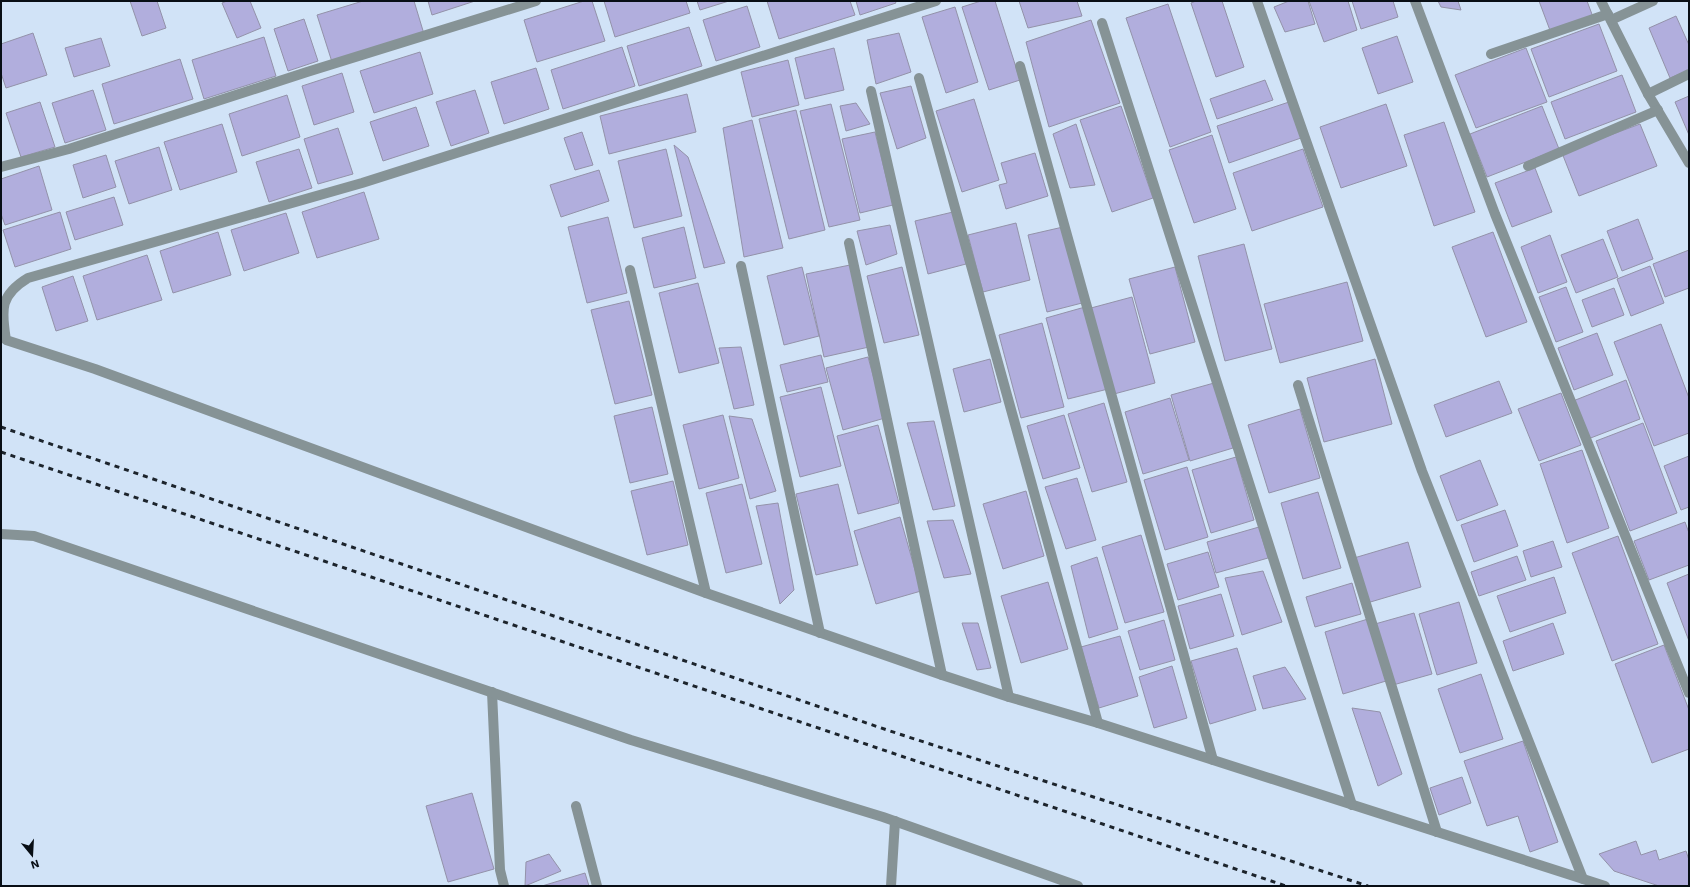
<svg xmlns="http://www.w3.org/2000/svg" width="1690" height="887" viewBox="0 0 1690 887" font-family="'Work Sans',sans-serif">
	<rect width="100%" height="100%" fill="#d1e3f7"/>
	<!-- building -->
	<g fill="#b1aedd" stroke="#9392a9">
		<polygon points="130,1 157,1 166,28 142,36"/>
		<polygon points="227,1 250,1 261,28 237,38 222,3"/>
		<polygon points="363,1 414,1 424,34 332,62 317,15"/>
		<polygon points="428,1 475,1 432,15"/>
		<polygon points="584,1 592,1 605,41 537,62 524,20"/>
		<polygon points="604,1 686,1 690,13 615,37"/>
		<polygon points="697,1 729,1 700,10"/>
		<polygon points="767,1 850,1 855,15 779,39"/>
		<polygon points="856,1 895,1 896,3 860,15"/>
		<polygon points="981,1 995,1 1020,80 989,90 962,7"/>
		<polygon points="1019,1 1077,1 1082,16 1028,28"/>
		<polygon points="1196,1 1222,1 1244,67 1216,77 1191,3"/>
		<polygon points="1289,1 1308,1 1315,24 1285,32 1274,7"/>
		<polygon points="1309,1 1348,1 1357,30 1324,42"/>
		<polygon points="1352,1 1393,1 1398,17 1361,29"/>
		<polygon points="1438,1 1458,1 1461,10 1441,7"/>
		<polygon points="1539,1 1587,1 1593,17 1551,33"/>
		<polygon points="1168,4 1211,132 1170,147 1126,18"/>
		<polygon points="747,6 760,47 716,61 703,20"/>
		<polygon points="955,7 978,82 946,93 922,17"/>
		<polygon points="1676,16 1689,45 1689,70 1670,78 1649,28"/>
		<polygon points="304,19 318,61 288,71 274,29"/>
		<polygon points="1091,20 1120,103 1049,127 1026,42"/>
		<polygon points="1599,24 1617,71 1549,97 1531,49"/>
		<polygon points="689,27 702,66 639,86 627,46"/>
		<polygon points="33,33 47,75 6,88 1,73 1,44"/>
		<polygon points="899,33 911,72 876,84 867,40"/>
		<polygon points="1397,36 1413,82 1378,94 1362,48"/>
		<polygon points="264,37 276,76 204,99 192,60"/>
		<polygon points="101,38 110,66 74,77 65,48"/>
		<polygon points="622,47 635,86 563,109 551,70"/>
		<polygon points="834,48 844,90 805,99 795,58"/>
		<polygon points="1526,48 1547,102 1476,128 1455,75"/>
		<polygon points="420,52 433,94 374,113 360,71"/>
		<polygon points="180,59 193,99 114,124 102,84"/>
		<polygon points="788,60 799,105 752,117 741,72"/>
		<polygon points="536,68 549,109 504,124 491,82"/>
		<polygon points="342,73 354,112 314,125 302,86"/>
		<polygon points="1622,75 1636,112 1565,139 1551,102"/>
		<polygon points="1265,80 1273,100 1217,119 1210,99"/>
		<polygon points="911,86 926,138 897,149 880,93"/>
		<polygon points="93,90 106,130 65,143 52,103"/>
		<polygon points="475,90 489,133 451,146 436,102"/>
		<polygon points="687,94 696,132 609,154 600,116"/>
		<polygon points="287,95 300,137 242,156 229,114"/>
		<polygon points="1689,96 1689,135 1675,102"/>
		<polygon points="974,99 999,180 962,192 936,111"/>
		<polygon points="40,102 55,147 21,157 6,113"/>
		<polygon points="1289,102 1301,138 1229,163 1217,126"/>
		<polygon points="856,103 870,124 846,131 840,106"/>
		<polygon points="831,104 860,220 829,227 800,111"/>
		<polygon points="1386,104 1407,166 1341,188 1320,127"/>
		<polygon points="1121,106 1153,198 1112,212 1080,120"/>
		<polygon points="1542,106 1559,149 1487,177 1470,134"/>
		<polygon points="416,107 429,146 383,161 370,122"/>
		<polygon points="796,110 825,230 789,239 759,119"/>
		<polygon points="752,120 783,248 744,257 723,128"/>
		<polygon points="1444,122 1475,212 1434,226 1404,135"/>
		<polygon points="222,124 237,172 180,190 164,142"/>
		<polygon points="1076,124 1095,185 1070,188 1053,134"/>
		<polygon points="1640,124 1657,166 1579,196 1562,153"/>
		<polygon points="338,128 353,174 318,184 304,139"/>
		<polygon points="582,132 593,165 575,170 564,138"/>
		<polygon points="875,132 893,205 860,213 842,139"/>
		<polygon points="1212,135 1236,209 1194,223 1169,150"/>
		<polygon points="674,145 688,157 725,263 704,268"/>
		<polygon points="159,147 172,190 129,204 115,161"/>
		<polygon points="299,149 312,188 269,202 256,162"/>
		<polygon points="666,149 682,216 634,228 618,161"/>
		<polygon points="1303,149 1323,207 1252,231 1233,173"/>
		<polygon points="1035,153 1048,196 1006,209 999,185 1007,183 1001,163"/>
		<polygon points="106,155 116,187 83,198 73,165"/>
		<polygon points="39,166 52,210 5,225 1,214 1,179"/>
		<polygon points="1535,168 1552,212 1512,227 1495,183"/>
		<polygon points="599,170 609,201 561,217 550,185"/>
		<polygon points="364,192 379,239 317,258 302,212"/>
		<polygon points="114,197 123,225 75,240 66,212"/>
		<polygon points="60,212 71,249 15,267 3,230"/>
		<polygon points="953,212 966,264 928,274 915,221"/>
		<polygon points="286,213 299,253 244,271 231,230"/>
		<polygon points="608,217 627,293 587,303 568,227"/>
		<polygon points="1638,219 1653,259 1622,271 1607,231"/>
		<polygon points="1016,223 1030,280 983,292 968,235"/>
		<polygon points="890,225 897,254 866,265 857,231"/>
		<polygon points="684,227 696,278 654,288 642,238"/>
		<polygon points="1063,227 1082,303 1047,312 1028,235"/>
		<polygon points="218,232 231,275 173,293 160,251"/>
		<polygon points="1493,232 1527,322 1486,337 1452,247"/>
		<polygon points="1550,235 1567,282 1538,293 1521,247"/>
		<polygon points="1603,239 1618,277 1576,293 1561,255"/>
		<polygon points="1244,244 1272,349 1225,361 1198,256"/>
		<polygon points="1689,250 1689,288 1665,297 1653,264"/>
		<polygon points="147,255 162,300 97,320 83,276"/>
		<polygon points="850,265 869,347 824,357 806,274"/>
		<polygon points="1650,266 1664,303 1631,316 1617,279"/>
		<polygon points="802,267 819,336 784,345 767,276"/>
		<polygon points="902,267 919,335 884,343 867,276"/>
		<polygon points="1175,267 1195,342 1150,354 1129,279"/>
		<polygon points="73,276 88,321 56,331 42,287"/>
		<polygon points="1347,282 1363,341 1280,363 1264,304"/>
		<polygon points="698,283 719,363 679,373 659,293"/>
		<polygon points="1566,287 1583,332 1556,342 1539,297"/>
		<polygon points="1614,288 1624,315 1592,327 1582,300"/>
		<polygon points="1132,297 1155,383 1114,394 1091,308"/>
		<polygon points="629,301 652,395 615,404 591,310"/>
		<polygon points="1085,307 1108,389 1068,399 1046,318"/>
		<polygon points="1042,323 1064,407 1021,418 999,335"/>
		<polygon points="1661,324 1689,398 1689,433 1654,446 1614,342"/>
		<polygon points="1597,333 1613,375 1574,390 1558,348"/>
		<polygon points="741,347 754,405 734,409 719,348"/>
		<polygon points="821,355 828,382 787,392 780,365"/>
		<polygon points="868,357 885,418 843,430 826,368"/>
		<polygon points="990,359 1001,402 964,412 953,369"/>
		<polygon points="1375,359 1392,424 1324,442 1307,378"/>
		<polygon points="1626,380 1640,419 1588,439 1573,401"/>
		<polygon points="1499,381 1512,413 1446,437 1434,405"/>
		<polygon points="1214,383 1233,448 1190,461 1171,395"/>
		<polygon points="821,387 841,466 800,477 780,397"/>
		<polygon points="1561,393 1581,445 1539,461 1518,409"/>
		<polygon points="1170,398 1189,460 1143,474 1125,412"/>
		<polygon points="1104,403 1127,482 1092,492 1068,414"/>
		<polygon points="652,407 668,474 630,483 614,416"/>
		<polygon points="1300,409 1320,478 1269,493 1248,425"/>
		<polygon points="723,415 739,478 699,489 683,425"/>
		<polygon points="1064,415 1080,468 1043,479 1027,426"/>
		<polygon points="729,416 752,419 776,491 750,499"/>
		<polygon points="934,421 955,506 933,510 907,423"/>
		<polygon points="1643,423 1677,513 1630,531 1596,441"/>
		<polygon points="878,425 899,503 858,514 837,436"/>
		<polygon points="1582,450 1609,528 1567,543 1540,464"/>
		<polygon points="1689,456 1689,507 1681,510 1664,466"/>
		<polygon points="1236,457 1254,520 1211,533 1192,470"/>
		<polygon points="1480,460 1498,505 1457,521 1440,476"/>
		<polygon points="1187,467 1208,537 1165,550 1144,480"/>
		<polygon points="1077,478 1096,540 1066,549 1045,487"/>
		<polygon points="673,481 688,545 647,555 631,491"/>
		<polygon points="742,484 762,564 726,573 706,493"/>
		<polygon points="838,484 858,565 816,575 796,494"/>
		<polygon points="1026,491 1044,556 1003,569 983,504"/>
		<polygon points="1318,492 1341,568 1303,579 1281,503"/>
		<polygon points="778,503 794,590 780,604 756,506"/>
		<polygon points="1505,510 1518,546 1474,562 1461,525"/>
		<polygon points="900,517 921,591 876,604 854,531"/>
		<polygon points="953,520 971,574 944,578 927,521"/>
		<polygon points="1685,522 1689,533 1689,565 1649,580 1634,541"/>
		<polygon points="1259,527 1268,558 1216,573 1207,542"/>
		<polygon points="1141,535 1164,612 1125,623 1102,547"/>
		<polygon points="1618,536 1658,644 1612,661 1572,553"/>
		<polygon points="1553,541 1562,567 1531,577 1523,551"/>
		<polygon points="1408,542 1421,587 1367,603 1354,558"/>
		<polygon points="1208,552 1219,587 1178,600 1167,564"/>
		<polygon points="1517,556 1526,580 1479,596 1471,572"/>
		<polygon points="1097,557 1118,629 1089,638 1071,566"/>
		<polygon points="1263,571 1282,622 1242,635 1225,578"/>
		<polygon points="1689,574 1689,641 1667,583"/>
		<polygon points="1554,577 1566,613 1510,632 1497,596"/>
		<polygon points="1048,582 1068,649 1021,663 1001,596"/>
		<polygon points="1352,583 1361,614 1315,627 1306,597"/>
		<polygon points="1221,594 1234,636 1190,649 1178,606"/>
		<polygon points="1459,602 1477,663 1437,675 1419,614"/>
		<polygon points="1414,613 1432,674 1393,685 1375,624"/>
		<polygon points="1368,619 1386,681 1343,694 1325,632"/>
		<polygon points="1164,620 1175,660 1140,670 1128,631"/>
		<polygon points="962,623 978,623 991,668 977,670"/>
		<polygon points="1553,623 1564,654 1513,671 1503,641"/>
		<polygon points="1120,636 1138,696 1099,708 1081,647"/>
		<polygon points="1664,645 1689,710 1689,749 1652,763 1615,664"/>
		<polygon points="1237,648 1256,710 1210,724 1191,661"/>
		<polygon points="1172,666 1187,718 1154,728 1139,677"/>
		<polygon points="1285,667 1306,699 1263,709 1253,676"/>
		<polygon points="1481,674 1503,739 1460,753 1438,689"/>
		<polygon points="1352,708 1380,712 1402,774 1378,786"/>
		<polygon points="1523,741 1558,842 1530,852 1518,816 1487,826 1464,761"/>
		<polygon points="1462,777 1471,803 1439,815 1430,788"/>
		<polygon points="472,793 494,869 448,882 426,806"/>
		<polygon points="1636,841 1641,855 1656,850 1659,860 1686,851 1689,860 1689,886 1659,886 1614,871 1599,854"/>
		<polygon points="549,854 561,871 525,886 526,862"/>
		<polygon points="585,873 589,886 542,886"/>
	</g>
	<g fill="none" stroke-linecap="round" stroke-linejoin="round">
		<!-- service -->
		<polyline stroke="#869396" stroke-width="10" points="891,886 895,821"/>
		<!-- minor -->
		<g stroke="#869396" stroke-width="10">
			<path d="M936,1L362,183L28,278C0,295 1,309 6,340L95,369L706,593L942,675L1009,697L1098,723L1605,886"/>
			<polyline points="1257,1 1422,471 1583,879"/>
			<polyline points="1415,1 1495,214 1689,693"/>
			<polyline points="1601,1 1648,94 1689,163"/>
			<polyline points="1611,20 1653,1"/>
			<polyline points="1102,23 1352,805"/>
			<polyline points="1491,54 1608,14"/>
			<polyline points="1020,66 1213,760"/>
			<polyline points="919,78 1098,723"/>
			<polyline points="871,91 1009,697"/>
			<polyline points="1648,94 1689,74"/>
			<polyline points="1528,166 1658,110"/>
			<polyline points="1,167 69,149 307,72 536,1"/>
			<polyline points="849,243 942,675"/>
			<polyline points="741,266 820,633"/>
			<polyline points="630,270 706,593"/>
			<polyline points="1298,385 1437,832"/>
			<polyline points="492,692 500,870 504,886"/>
			<polyline points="576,806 597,886"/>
		</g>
		<!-- tertiary -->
		<polyline stroke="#869396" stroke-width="10" points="1,534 34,536 631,740 883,817 1078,886"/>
		<!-- rail -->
		<g stroke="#1c242c" stroke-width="3" stroke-dasharray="5 5" stroke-linecap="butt">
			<polyline points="1,427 890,731 1368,886"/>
			<polyline points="1,452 1286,886"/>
		</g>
	</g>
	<!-- border -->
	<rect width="1690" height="887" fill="none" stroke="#080e15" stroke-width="4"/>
	<!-- north arrow -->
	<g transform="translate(32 855) rotate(162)" stroke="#d1e3f7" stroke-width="3" paint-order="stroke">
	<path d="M0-3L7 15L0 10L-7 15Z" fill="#080e15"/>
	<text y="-6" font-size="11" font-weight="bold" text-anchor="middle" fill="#080e15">N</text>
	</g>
</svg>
